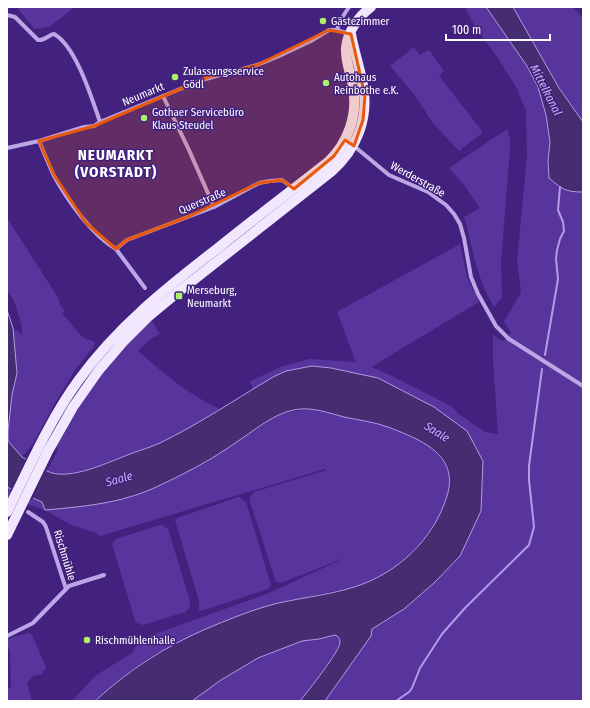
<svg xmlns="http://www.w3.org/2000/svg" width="590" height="708" viewBox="0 0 590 708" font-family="'Fira Sans Condensed',sans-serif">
	<rect width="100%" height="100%" fill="#42227e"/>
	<!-- green -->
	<g fill="#58359c">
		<polygon points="17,7 75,7 49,27 34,29"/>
		<path d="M465,7H486L527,66L538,87L546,115L550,142L548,161L549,178C562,189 565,192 583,192V701H325L371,636L372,629L404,609L434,583L460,556L481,511L434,407L378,378L331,368L312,366L286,371L252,390V385L249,382L280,367L309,359L356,362L337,312L460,244L467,277L479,302L371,367L390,375L451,406L460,415L485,432L498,434L493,361V335L503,341L511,333L504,322L521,292L517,261L527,156L526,111L517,89L498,58L475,27Z"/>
		<polygon points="513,7 573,7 583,18 583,122 559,88"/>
		<polygon points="414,47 419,55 429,50 444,71 439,76 482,131 482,133 459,151 433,123 414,94 390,66"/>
		<path d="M507,129L510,139V149L501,262L502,297L494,307C478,281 473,253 466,223L464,217L480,208L464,185L449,168Z"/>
		<polygon points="7,218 59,299 59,303 65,311 62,313 82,337 95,342 94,346 75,370 55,403 33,444 22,457 8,441 8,431 12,395 17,373 13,328 23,335 20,319 14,301 7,290"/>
		<path d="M151,320L160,334L149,340L138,351C163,373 189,395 220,409C200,421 180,434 158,444C148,448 137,451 126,455C107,462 67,481 47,471L58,450L56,446L81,401L108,365Z"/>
		<path d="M309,409C361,421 485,433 440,515C425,541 405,563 379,577C364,585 346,589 329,592C309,597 288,601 267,606C255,609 244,615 233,619C205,629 175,642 150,657C130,670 112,685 95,701H72L95,676L132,653L141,639L269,593L347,557L281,583L276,582L250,502V498L254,492L327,470L325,469L100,536L94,532L71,525L45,510L7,497V487L42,502L46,510L104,503L145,492L185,473L211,459L268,420L284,413Z"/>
		<polygon points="238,497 241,498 246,502 271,585 268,589 204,610 199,611 199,601 175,520 177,518"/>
		<path d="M160,525H163L168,529L190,601C190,607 189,609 185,612L143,625L137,623L135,620L112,544L116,539Z"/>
		<polygon points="28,633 32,635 46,667 42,674 33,676 27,683 32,701 7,701 7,688 11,688 10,651 7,644 7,639"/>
		<path d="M335,635C338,636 340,638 340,642C341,649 307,692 300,701H192C226,676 261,653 302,641C313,638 324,640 335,635Z"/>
	</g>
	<!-- water -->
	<g fill="#462d72" stroke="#b39be7">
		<path d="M486,7H513L559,88L583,122V192C565,192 562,189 549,178L548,161L550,142L546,115L538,87L527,66Z"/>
		<path d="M7,310L13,328L17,373L12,395L8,431V441L22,457L47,471C66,481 102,465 120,458C133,452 147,449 160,443C199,424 236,399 273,377L286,371L312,366L331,368L378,378L434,407L467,431L483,461L481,511L460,556L434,583L404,609L372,629L371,636L325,701H300C307,692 341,650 340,642C340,638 338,636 335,635L319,639L302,641L258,658L221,680L192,701H95C130,669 164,647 208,628C227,620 247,612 267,606C295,598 326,596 354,587C397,574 434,539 447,496C460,454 419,439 388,427C374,422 359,420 344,417C333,414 321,410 309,409C282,407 262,425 241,439C223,452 203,464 183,474C171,480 159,486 147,491C115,504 79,507 45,510L42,502L7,487Z"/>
	</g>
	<!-- pier -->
	<polygon fill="#42227e" points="27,457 47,469 32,500 10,491"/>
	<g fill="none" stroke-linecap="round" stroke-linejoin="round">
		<!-- stream -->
		<g stroke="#b39be7" stroke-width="2">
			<polyline points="545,355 558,279 556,259 557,250 560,239 564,231 563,222 558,210 560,187"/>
			<polyline points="396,701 409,692 412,688 420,668 442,634 465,608 529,545 534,527 529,480 529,466 542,369"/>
		</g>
		<!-- street -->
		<g stroke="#bca7e6" stroke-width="4">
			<path d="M7,15L15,17L38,40C45,41 48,35 54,34C76,46 92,99 100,122"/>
			<polyline points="337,30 340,21 349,7"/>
			<polyline points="163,96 189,150 214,207"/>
			<path d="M39,141C44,153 49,165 54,176C68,201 92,235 116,249L145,288"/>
			<polyline points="354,146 389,175 428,192 446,205 454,214 460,224 464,238 471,277 478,294 496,326 509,339 583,386"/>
			<polyline points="7,148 39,141 84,127 94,126 100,122 202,80 257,65 277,57 311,41 329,30 337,30 349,34"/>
			<polyline points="116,249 127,240 214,207 259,183 270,181 282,180 293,188"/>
			<polyline points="28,512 43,522 46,527 66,589"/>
			<polyline points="7,636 33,623 69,586 104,575"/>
		</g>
		<!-- primary -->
		<g stroke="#f1e8fd" stroke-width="10">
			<path d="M7,512C29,468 49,421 78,381C116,328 166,288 218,248C254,219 291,191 328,162C348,143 358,115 353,87C351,74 345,61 346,48C347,32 359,16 371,7"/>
			<path d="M7,535L48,451L73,407L99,370L123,342L148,317L177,293L332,171C357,149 369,118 363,85C360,68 354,51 351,34"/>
		</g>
	</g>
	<!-- marked area -->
	<path fill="#e8590c" fill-opacity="0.2" stroke="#e8590c" stroke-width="3" stroke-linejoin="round" d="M329,30L351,34L365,96L363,120L354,146L345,140L334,156L294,189L282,180L259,183L190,216L127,240L116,249L86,223L54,175L39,141L94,126L208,77L257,65Z"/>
	<!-- markers -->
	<g fill="#aef269" stroke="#42227e" stroke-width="1.5">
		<circle cx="323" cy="21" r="4"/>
		<circle cx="175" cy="77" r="4"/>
		<circle cx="326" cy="83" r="4"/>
		<circle cx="144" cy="118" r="4"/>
		<rect x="175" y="292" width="8" height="8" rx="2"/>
		<circle cx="87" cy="640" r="4"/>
	</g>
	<g text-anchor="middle" stroke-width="3" stroke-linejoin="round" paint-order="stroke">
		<!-- poi labels -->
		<g font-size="11" fill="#fff" stroke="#42227e" text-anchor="start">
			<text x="331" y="25">Gästezimmer</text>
			<text x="183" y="75">Zulassungsservice<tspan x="183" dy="13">Gödl</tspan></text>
			<text x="334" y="81">Autohaus<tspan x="334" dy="13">Reinbothe e.K.</tspan></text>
			<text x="152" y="116">Gothaer Servicebüro<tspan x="152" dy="13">Klaus Steudel</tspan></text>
			<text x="187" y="294">Merseburg,<tspan x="187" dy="13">Neumarkt</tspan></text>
			<text x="95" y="644">Rischmühlenhalle</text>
		</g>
		<!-- street labels -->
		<g font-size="11" fill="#fff" stroke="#42227e">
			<text transform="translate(143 94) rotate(-23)" y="4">Neumarkt</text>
			<text transform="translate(418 179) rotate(29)" y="4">Werderstraße</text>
			<text transform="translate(202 201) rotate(-23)" y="4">Querstraße</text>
			<text transform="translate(65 555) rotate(73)" y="4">Rischmühle</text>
		</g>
		<!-- water labels -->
		<g font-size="12" font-style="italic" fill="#c6b2ee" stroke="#42227e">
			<text transform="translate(546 90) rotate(63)" y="4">Mittelkanal</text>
			<text transform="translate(437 432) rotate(32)" y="4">Saale</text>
			<text transform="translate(119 479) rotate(-16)" y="4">Saale</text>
		</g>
		<!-- district labels -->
		<g font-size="15" font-weight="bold" letter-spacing="1" fill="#fff" stroke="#42227e">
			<text x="116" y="160">NEUMARKT<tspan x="116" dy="17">(VORSTADT)</tspan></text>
		</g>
	</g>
	<!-- border -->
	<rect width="590" height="708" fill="none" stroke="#ffffff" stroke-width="16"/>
	<!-- scale -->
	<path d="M446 34v6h104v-6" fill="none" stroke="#ffffff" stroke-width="2"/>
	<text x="452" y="34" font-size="12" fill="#ffffff" stroke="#42227e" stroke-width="3" paint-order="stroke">100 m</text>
</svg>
